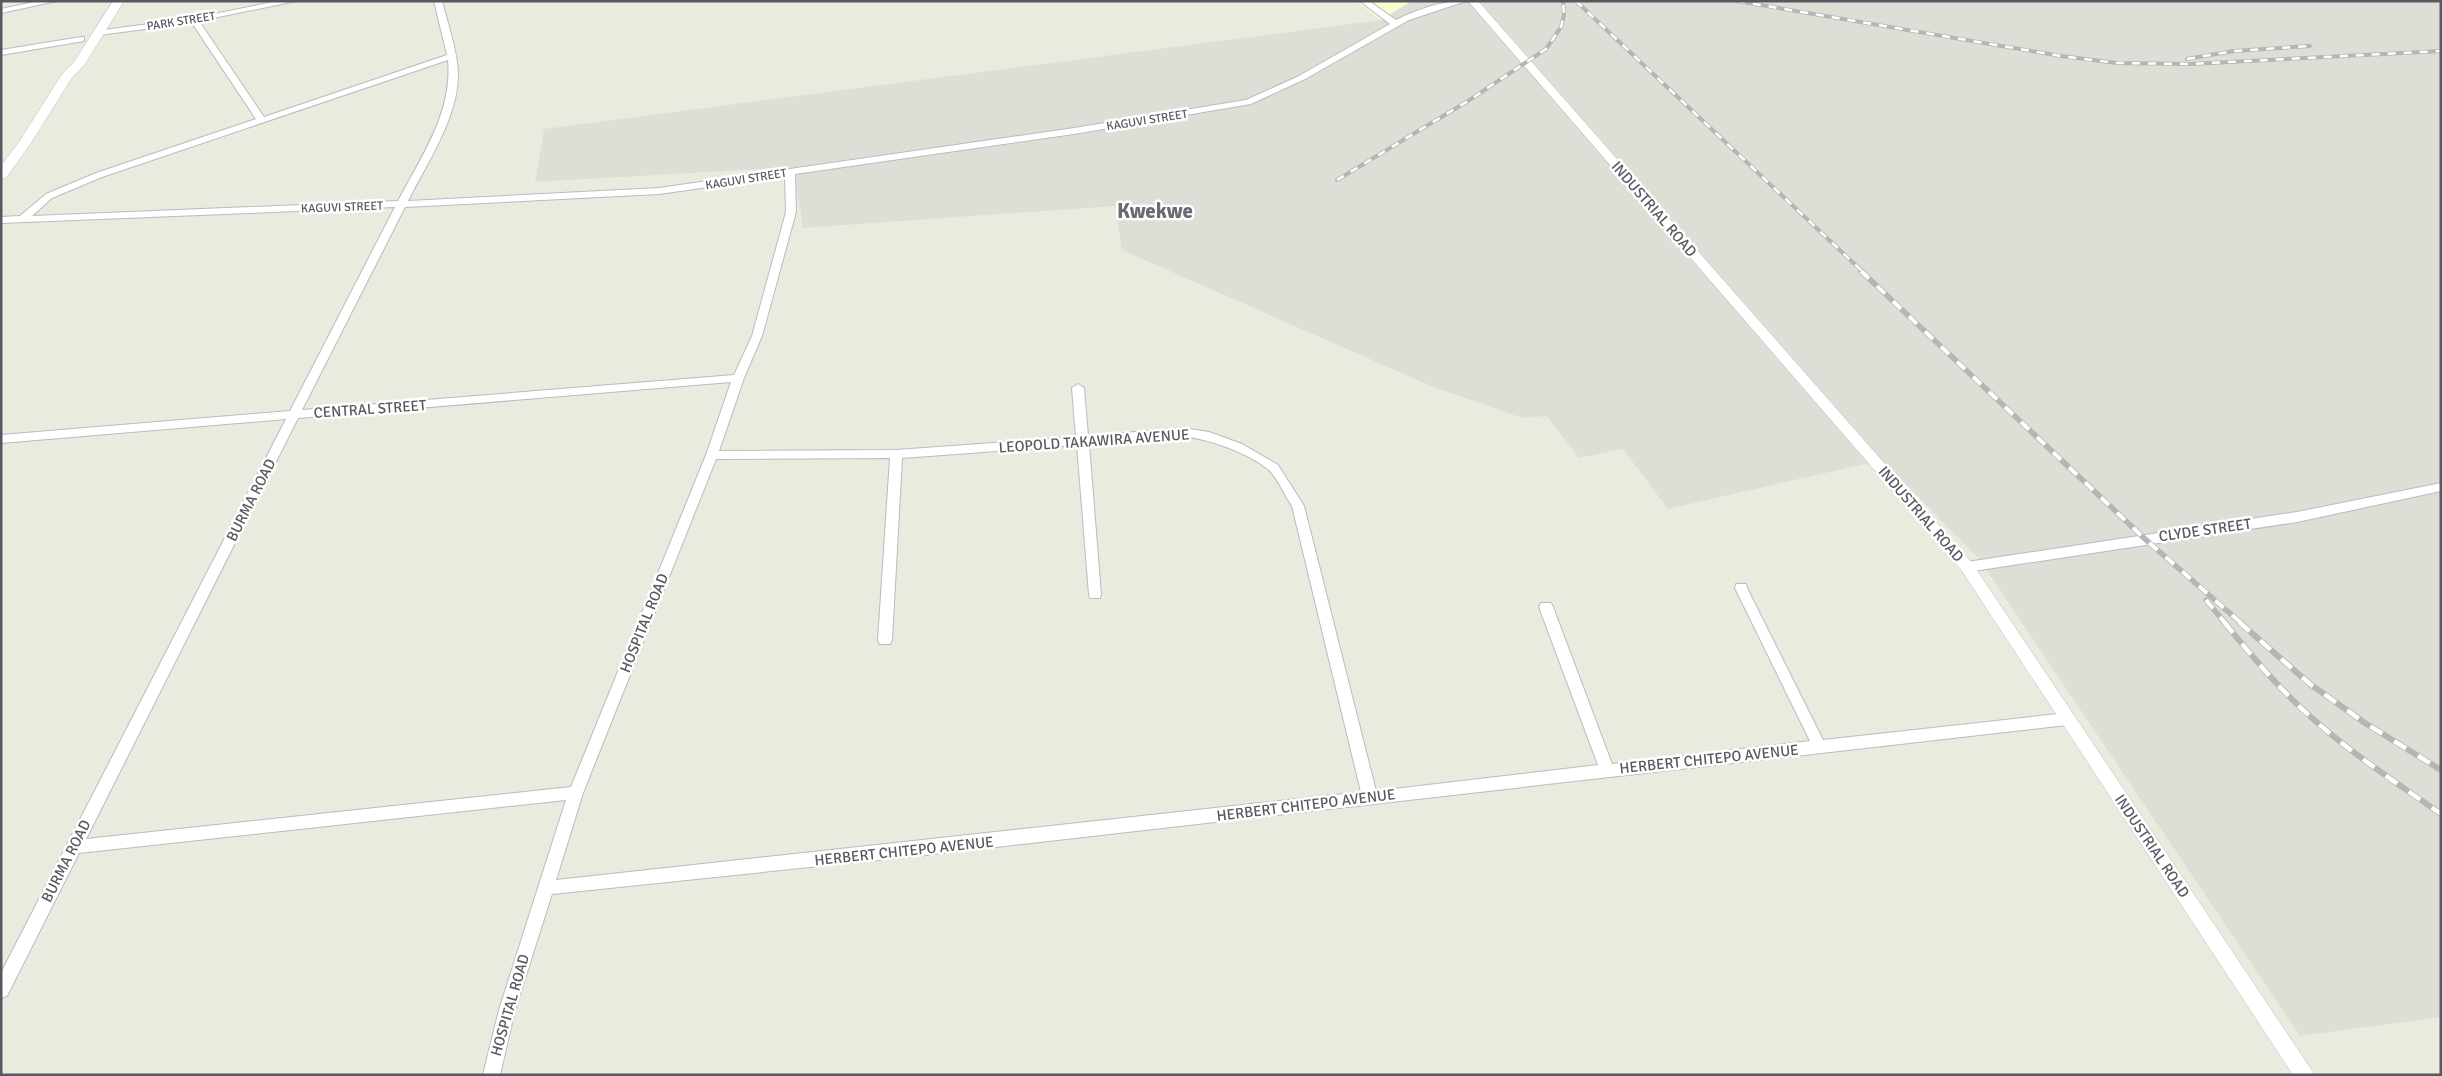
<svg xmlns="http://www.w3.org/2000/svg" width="2442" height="1076" viewBox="0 0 2442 1076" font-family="Signika,sans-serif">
	<rect width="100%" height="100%" fill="#eaebdf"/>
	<!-- commercial -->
	<polygon fill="#fafdd2" points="1356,1 1412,1 1381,20"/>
	<!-- industrial -->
	<polygon fill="#deded7" points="1412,1 2441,1 2441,1017 2300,1036 1979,559 1882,460 1668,509 1623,449 1579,458 1547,416 1522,418 1431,386 1122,250 1115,206 803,228 794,167 535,182 544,129 1381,20"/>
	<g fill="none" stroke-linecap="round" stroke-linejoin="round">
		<!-- minor casing -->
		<g stroke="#babac1" stroke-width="2">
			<g id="minor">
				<polygon points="39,1 57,1 1,13 1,9"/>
				<path d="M278,1H296L199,21L264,117L447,55L434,1H442C448,25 457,49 458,73C459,116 427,163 408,201L659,188L1074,128L1246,100L1299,76L1390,24L1360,1H1369L1396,20C1418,9 1441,1 1466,1L1409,20L1305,79L1251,104L1074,134L795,174L796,212L762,336L744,378L719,451L896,450L1076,437L1072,388L1078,384L1084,388L1088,436L1183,428L1209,432L1242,444L1278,465L1304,506L1376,791L1598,765L1539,607L1541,603H1551L1553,607L1612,764L1810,741L1735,588L1736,584H1746L1747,588L1823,740L2067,713L2072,715L2074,719L2072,723L2067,725L926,855L552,894L515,1010L500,1075H483L499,1010L566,800L79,853L7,996L1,998V973L286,419L1,443V435L290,411L395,207L1,223V217L20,216L46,194L96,173L256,119L192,23L99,35L95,33L96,31L194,18ZM448,60C453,112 421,157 398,201L32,216L52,198L102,177ZM785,176L786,212L752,336L734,375L302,410L405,207L659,194ZM731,382L706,455L571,787L86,839L298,418ZM1183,436C1211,440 1247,452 1269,470C1278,479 1285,496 1292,506L1361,792L556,880L583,793L716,459L890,458L878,640L880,644H890L892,640L902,458L1077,445L1089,594L1090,598H1100L1101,594L1089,444Z"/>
				<polygon points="81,37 84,37 84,41 1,55 1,50"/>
				<polygon points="2441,483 2441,491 2297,522 1967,572 1962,570 1961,567 1962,564 1967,562 2297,512"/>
			</g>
		</g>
		<!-- tertiary casing -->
		<g stroke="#babac1" stroke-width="1">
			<polygon id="tertiary" points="1468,1 1478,1 1972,563 2315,1075 2293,1075 1962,571"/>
		</g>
		<!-- secondary casing -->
		<g stroke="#bcbdc5" stroke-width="1">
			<polygon id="secondary" points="113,1 124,1 85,64 71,79 31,143 6,178 1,179 1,166 19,142 62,74 74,62"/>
		</g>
		<!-- minor -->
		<use href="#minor" fill="#fff" fill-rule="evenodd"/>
		<!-- tertiary -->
		<use href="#tertiary" fill="#fff" fill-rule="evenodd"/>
		<!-- secondary -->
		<use href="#secondary" fill="#fff" fill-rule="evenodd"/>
		<!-- rail-far2 casing -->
		<g stroke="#b5b5b6" stroke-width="4">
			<g id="rail-far2">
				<polyline points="1576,1 1863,272"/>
				<polyline points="1737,1 2061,56 2117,63 2190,64 2441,51"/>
				<polyline points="2187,59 2234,51 2310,46"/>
				<polyline points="1337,180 1468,101 1546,49 1561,27 1564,15 1563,1"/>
			</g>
		</g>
		<!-- rail-far1 casing -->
		<g stroke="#b5b5b6" stroke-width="5.5">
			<g id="rail-far1">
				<polyline points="1861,271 2145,539 2241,623"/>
				<polyline points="2206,600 2225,623"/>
			</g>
		</g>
		<!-- rail casing -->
		<g stroke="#b5b5b6" stroke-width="6">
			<g id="rail">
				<path d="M2224,622C2252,656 2279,689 2312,718C2352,754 2397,783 2441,814"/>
				<polyline points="2239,622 2310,684 2365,723 2441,770"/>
			</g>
		</g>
		<!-- rail-far2 -->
		<use href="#rail-far2" stroke="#fff" stroke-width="2.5" stroke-dasharray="8" stroke-linecap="butt"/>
		<!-- rail-far1 -->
		<use href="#rail-far1" stroke="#fff" stroke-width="4" stroke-dasharray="11" stroke-linecap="butt"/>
		<!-- rail -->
		<use href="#rail" stroke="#fff" stroke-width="4.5" stroke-dasharray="14" stroke-linecap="butt"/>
	</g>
	<g text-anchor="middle" stroke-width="5" stroke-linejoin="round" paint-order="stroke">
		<!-- far-street labels -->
		<g font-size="12" fill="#585960" stroke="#fff">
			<text transform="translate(181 21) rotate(-9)" y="4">PARK STREET</text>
			<text transform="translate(1147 120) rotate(-9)" y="4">KAGUVI STREET</text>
			<text transform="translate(746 179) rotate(-9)" y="4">KAGUVI STREET</text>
			<text transform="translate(342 207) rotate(-2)" y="4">KAGUVI STREET</text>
		</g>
		<!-- street labels -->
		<g font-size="15" fill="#585960" stroke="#fff">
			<text transform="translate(1654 209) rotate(49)" y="5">INDUSTRIAL ROAD</text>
			<text transform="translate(370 409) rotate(-4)" y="5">CENTRAL STREET</text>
			<text transform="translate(1094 441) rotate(-4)" y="5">LEOPOLD TAKAWIRA AVENUE</text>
			<text transform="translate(251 500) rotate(-63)" y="5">BURMA ROAD</text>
			<text transform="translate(1921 514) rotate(49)" y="5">INDUSTRIAL ROAD</text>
			<text transform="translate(2205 530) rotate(-8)" y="5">CLYDE STREET</text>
			<text transform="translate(644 623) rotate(-68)" y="5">HOSPITAL ROAD</text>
			<text transform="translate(1709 759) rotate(-6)" y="5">HERBERT CHITEPO AVENUE</text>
			<text transform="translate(1306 805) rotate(-7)" y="5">HERBERT CHITEPO AVENUE</text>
			<text transform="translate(2152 846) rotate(56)" y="5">INDUSTRIAL ROAD</text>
			<text transform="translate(904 851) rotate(-6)" y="5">HERBERT CHITEPO AVENUE</text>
			<text transform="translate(66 861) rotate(-63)" y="5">BURMA ROAD</text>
			<text transform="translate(510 1005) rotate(-74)" y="5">HOSPITAL ROAD</text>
		</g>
		<!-- far-town labels -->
		<g font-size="21" font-weight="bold" fill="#696b72" stroke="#fff">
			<text x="1155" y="218">Kwekwe</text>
		</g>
	</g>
	<!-- border -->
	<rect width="2442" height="1076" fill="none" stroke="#585960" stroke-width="5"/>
</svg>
